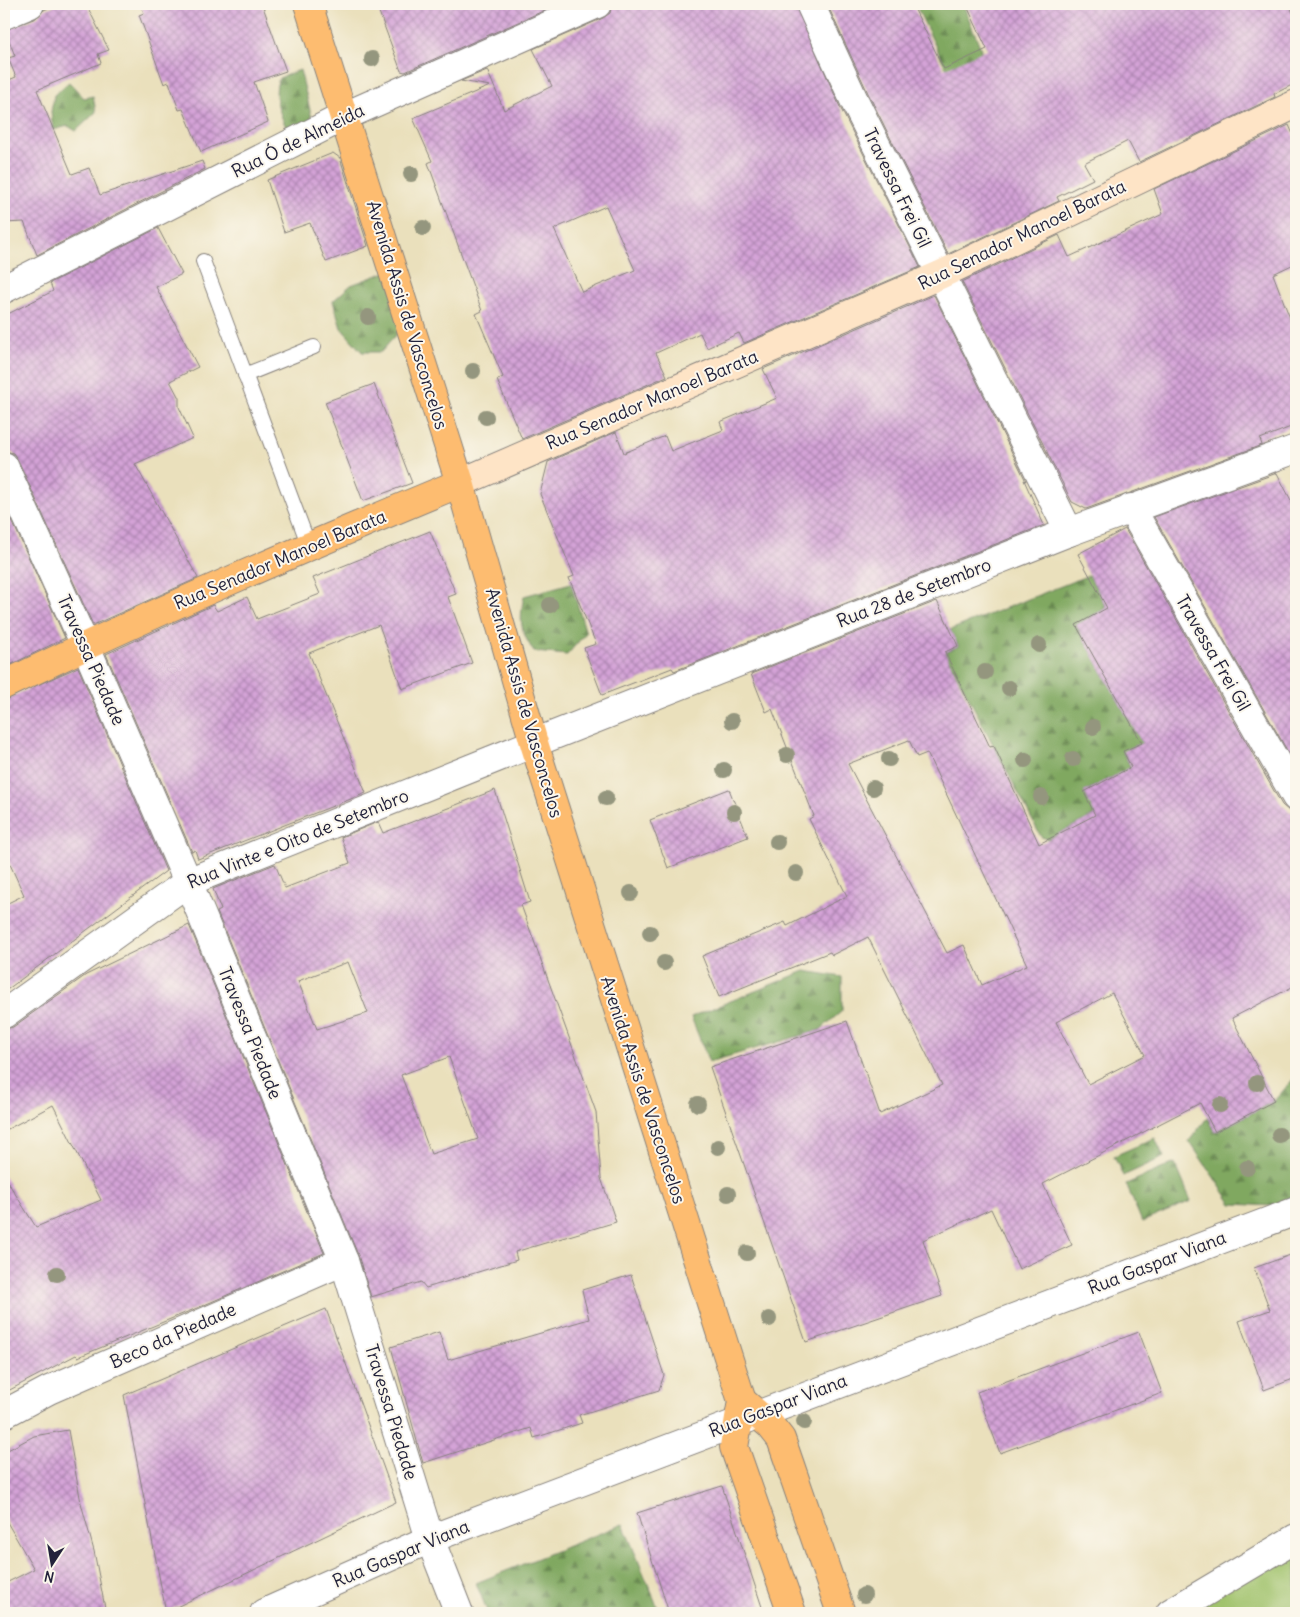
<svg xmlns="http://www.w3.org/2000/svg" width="1300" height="1617" viewBox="0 0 1300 1617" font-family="Delius,sans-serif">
	<defs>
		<pattern id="forest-firs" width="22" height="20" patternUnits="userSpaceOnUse" patternTransform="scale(1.25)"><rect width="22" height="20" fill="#80a860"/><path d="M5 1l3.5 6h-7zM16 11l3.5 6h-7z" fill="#688850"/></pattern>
		<pattern id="building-cross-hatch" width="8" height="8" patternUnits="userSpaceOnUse" patternTransform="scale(1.25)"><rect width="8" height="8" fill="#d4a3d7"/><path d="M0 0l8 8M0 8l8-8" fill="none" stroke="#ac84b0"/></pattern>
	</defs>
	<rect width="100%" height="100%" fill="#fbf7ec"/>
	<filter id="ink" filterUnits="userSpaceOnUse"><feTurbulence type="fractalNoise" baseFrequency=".02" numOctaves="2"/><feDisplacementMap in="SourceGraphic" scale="10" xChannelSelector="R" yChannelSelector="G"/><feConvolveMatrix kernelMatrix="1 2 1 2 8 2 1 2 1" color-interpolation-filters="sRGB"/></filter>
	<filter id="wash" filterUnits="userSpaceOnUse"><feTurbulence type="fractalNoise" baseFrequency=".0096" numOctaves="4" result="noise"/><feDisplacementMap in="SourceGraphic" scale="20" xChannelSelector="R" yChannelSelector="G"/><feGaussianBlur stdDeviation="1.12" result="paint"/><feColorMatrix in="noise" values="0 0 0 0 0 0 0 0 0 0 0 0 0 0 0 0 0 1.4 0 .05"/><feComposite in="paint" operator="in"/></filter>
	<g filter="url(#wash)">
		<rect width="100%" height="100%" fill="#eae0bc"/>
		<!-- forest -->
		<g fill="url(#forest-firs)" stroke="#51654e">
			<polygon points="915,4 963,4 981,49 978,67 952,80"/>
			<path d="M300,70L314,126L290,136C282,118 271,97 279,78Z"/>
			<polygon points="69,82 84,98 93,96 96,112 76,131 68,126 53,130 51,112 54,95"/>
			<polygon points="386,272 404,326 381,352 362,352 341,328 333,301 351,285"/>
			<polygon points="1089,575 1107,608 1076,625 1142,743 1123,752 1145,794 1098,785 1084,792 1095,815 1048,839 1041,837 945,652 958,646 950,630"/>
			<path d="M571,583L586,633L567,655L534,652C520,630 519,621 524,596Z"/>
			<polygon points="805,971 842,977 842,1011 820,1030 709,1062 691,1017"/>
			<polygon points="1296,1076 1296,1197 1273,1206 1232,1204 1189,1141 1207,1118 1215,1132 1274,1101"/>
			<polygon points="1155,1138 1164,1157 1123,1176 1114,1156"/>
			<polygon points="1175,1163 1191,1201 1142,1222 1126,1184"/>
			<polygon points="623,1524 660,1613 488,1613 476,1583"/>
		</g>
		<!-- park -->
		<polygon fill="#a0c26c" stroke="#617254" points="1296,1537 1296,1613 1170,1613"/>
		<g id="blocks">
			<!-- building -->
			<g fill="url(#building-cross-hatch)" fill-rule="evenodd">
				<polygon points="57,4 86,4 109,50 98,54 101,63 37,90 72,174 89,168 100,195 202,161 205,169 37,255 24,222 4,223 4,82 16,77 8,58 15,56 5,30 36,18 44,10"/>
				<polygon points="140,4 262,4 286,71 254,82 268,122 201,152 183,109 179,110 169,82 164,84 139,15 144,13"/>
				<polygon points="376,4 559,4 405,72 401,71"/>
				<path d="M612,4H795L840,107L920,267L744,343L739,333L707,348L700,333L656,353L667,376L522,439L497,380L503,377L476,314L482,311L428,163L432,161L413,118L490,86L461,81L487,70L504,110L552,86L533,49L603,18L610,13ZM606,206L635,270L582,292L554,229Z"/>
				<polygon points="827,4 912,4 944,69 987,49 966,4 1289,4 1296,19 1296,83 1274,94 1275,97 1139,162 1128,141 1084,163 1093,179 1057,197 1059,201 948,254 868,93"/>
				<polygon points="1289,125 1296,141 1296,263 1273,274 1296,334 1296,425 1260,439 1262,445 1086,509 1072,502 962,282 1059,235 1069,257 1163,214 1154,189"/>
				<polygon points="333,153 340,158 368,246 326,262 310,223 284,232 267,180"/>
				<polygon points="158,228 182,274 156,287 198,367 170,381 179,398 179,407 193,438 135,464 198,578 93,625 18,460 13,453 4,451 4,316 53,291 50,283"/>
				<polygon points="934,295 1026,481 1024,480 1044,525 674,671 672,668 602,695 584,648 596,644 569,578 574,576 540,494 548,462 616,432 624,453 665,436 671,451 723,430 720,422 777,398 763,369"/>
				<polygon points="374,384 412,483 363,501 325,402"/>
				<polygon points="1277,473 1296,510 1296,766 1154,517"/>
				<polygon points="4,503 65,638 4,668"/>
				<path d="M1125,529L1282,805L1289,811L1296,813V985L1232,1018L1274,1101L1215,1132L1200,1103L1043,1184L1072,1245L1019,1269L991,1209L923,1240L942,1296L806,1342L710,1067L847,1021L880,1114L942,1085L868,937L832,955L830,952L719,997L702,956L785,922L787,926L847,896L809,819L814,816L772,709L766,712L751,674L937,601L958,646L945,652L990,747L994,746L1039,844L1095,815L1084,792L1131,767L1123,751L1142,743L1076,625L1107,608L1078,554ZM909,740L917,757L927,753L1027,965L982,985L964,945L947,953L848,764ZM1112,993L1145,1055L1088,1084L1056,1022Z"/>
				<polygon points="430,531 456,594 448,597 472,663 402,689 379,625 309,653 366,793 198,859 195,850 192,852 106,654 213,605 217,611 247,597 257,619 320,594 313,578"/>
				<polygon points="78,667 166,871 4,992 4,905 24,895 4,851 4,700"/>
				<polygon points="729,789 748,837 668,868 650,820"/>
				<path d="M495,790L530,902L521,905L596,1112L601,1178L616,1222L515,1252L517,1260L426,1288L421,1282L371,1297L358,1255L217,912L221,910L213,889L275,864L285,888L350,863L341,837L378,822L383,833ZM348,962L368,1013L317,1029L298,981ZM449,1057L478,1139L431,1154L401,1075Z"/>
				<polygon points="189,925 324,1253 202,1306 78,1357 76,1355 4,1393 4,1176 36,1227 101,1200 53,1105 4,1131 4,1029 13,1027 86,975"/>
				<polygon points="1296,1253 1296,1378 1264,1390 1239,1321 1270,1310 1254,1268"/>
				<polygon points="631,1275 664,1375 659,1390 579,1415 582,1423 534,1438 531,1428 423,1463 391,1347 439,1332 448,1360 589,1319 582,1290"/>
				<polygon points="326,1309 396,1502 166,1612 124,1395"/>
				<polygon points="1139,1332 1162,1393 1000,1453 977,1392"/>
				<polygon points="68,1430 81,1503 94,1551 106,1613 11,1613 4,1598 4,1584 34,1569 4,1517 4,1452 34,1436"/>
				<polygon points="722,1486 764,1613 669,1613 637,1513"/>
			</g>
		</g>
	</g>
	<g filter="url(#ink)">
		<use href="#blocks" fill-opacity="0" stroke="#86817c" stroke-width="1"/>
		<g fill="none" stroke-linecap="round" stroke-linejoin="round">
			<!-- service casing -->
			<g stroke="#86817c" stroke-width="16">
				<g id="service">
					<polyline points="203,261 309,546"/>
					<polyline points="245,375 314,347"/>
				</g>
			</g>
			<!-- minor casing -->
			<g stroke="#86817c" stroke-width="30">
				<g id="minor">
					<polyline points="810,4 854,100 1069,532"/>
					<polyline points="4,15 30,4"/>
					<polyline points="4,289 345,116 597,4"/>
					<polyline points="4,466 90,656 188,882 344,1261 430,1539 459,1613"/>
					<polyline points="1131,508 1296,797"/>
					<polyline points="4,1014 188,882 534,743 1069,532 1296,449"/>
					<polyline points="4,1414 49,1390 344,1261"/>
					<polyline points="264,1613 430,1539 1296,1211"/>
					<polyline points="1170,1613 1296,1538"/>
				</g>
			</g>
			<!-- secondary casing -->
			<g stroke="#86817c" stroke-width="30">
				<polyline id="secondary" points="460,483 940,275 1296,104"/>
			</g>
			<!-- primary casing -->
			<g stroke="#86817c" stroke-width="30">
				<g id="primary">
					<polyline points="308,4 460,483 534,743 742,1401 734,1447 792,1613"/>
					<path d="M4,685C153,612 306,547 460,483"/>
					<polyline points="742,1401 770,1425 781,1439 841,1613"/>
				</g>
			</g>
			<!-- service -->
			<use href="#service" stroke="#fff" stroke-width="14"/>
			<!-- minor -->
			<use href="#minor" stroke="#fff" stroke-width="28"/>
			<!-- secondary -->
			<use href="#secondary" stroke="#fee4c6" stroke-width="28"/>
			<!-- primary -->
			<use href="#primary" stroke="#fdbc70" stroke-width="28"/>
		</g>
		<!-- trees -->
		<g fill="#94967e">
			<circle cx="372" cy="59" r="8"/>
			<circle cx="411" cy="174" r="8"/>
			<circle cx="423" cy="228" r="8"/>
			<circle cx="368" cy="317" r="8"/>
			<circle cx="473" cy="371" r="8"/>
			<circle cx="486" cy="417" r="8"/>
			<circle cx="550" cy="605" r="8"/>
			<circle cx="1039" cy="645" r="8"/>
			<circle cx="985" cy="672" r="8"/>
			<circle cx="1009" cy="688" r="8"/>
			<circle cx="732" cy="721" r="8"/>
			<circle cx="1093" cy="727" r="8"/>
			<circle cx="787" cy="755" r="8"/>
			<circle cx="889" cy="759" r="8"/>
			<circle cx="1073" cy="759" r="8"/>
			<circle cx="1025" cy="760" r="8"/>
			<circle cx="724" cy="770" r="8"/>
			<circle cx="873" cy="788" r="8"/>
			<circle cx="1041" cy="797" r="8"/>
			<circle cx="606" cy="798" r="8"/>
			<circle cx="734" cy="812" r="8"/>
			<circle cx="777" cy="842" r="8"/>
			<circle cx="796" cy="873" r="8"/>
			<circle cx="631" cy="893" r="8"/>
			<circle cx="650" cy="933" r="8"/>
			<circle cx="664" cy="963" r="8"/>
			<circle cx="1257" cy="1083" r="8"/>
			<circle cx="698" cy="1104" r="8"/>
			<circle cx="1220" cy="1105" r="8"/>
			<circle cx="1279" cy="1135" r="8"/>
			<circle cx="718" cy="1147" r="8"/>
			<circle cx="1247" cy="1168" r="8"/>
			<circle cx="728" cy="1194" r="8"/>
			<circle cx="747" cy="1253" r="8"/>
			<circle cx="57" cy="1274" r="8"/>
			<circle cx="769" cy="1319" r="8"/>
			<circle cx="804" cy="1422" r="8"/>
			<circle cx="864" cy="1595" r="8"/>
		</g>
	</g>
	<g text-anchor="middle" stroke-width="4" stroke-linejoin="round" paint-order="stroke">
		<!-- street labels -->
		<g font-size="18" fill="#22223b" stroke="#fbf7ec">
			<text transform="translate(298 141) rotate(-26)" y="6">Rua Ó de Almeida</text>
			<text transform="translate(897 188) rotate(64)" y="6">Travessa Frei Gil</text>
			<text transform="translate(1022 235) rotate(-26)" y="6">Rua Senador Manoel Barata</text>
			<text transform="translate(407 315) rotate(73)" y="6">Avenida Assis de Vasconcelos</text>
			<text transform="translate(652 400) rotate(-23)" y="6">Rua Senador Manoel Barata</text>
			<text transform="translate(280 560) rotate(-23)" y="6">Rua Senador Manoel Barata</text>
			<text transform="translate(914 593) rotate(-21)" y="6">Rua 28 de Setembro</text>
			<text transform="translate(1213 653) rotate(60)" y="6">Travessa Frei Gil</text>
			<text transform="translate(91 660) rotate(66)" y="6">Travessa Piedade</text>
			<text transform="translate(524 703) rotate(74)" y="6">Avenida Assis de Vasconcelos</text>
			<text transform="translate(298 839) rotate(-22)" y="6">Rua Vinte e Oito de Setembro</text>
			<text transform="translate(250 1033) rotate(68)" y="6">Travessa Piedade</text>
			<text transform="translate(643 1090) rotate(72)" y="6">Avenida Assis de Vasconcelos</text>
			<text transform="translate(1157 1263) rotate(-21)" y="6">Rua Gaspar Viana</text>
			<text transform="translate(173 1336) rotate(-24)" y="6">Beco da Piedade</text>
			<text transform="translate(778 1406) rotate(-21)" y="6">Rua Gaspar Viana</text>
			<text transform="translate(391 1412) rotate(73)" y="6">Travessa Piedade</text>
			<text transform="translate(401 1554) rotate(-23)" y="6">Rua Gaspar Viana</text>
		</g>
	</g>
	<!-- margin -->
	<rect width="1300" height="1617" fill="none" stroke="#fbf7ec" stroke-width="20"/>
	<!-- north arrow -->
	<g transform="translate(52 1564) rotate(192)" stroke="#fbf7ec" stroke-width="4" paint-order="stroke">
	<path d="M0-4L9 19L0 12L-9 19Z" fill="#22223b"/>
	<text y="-8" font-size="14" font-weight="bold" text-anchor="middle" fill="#22223b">N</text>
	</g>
</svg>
